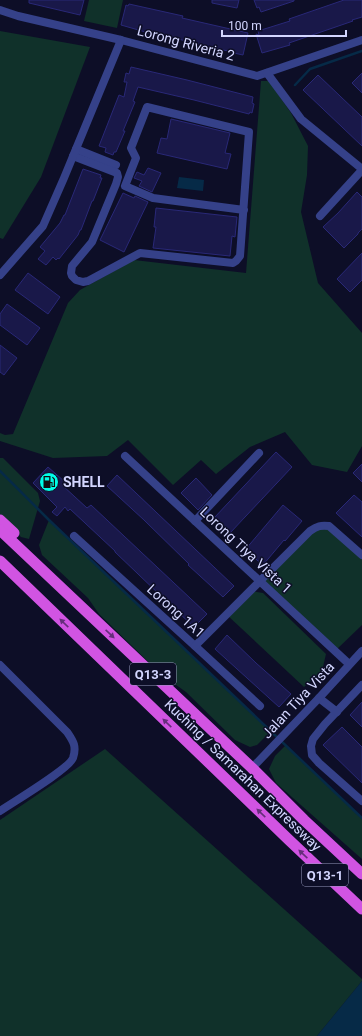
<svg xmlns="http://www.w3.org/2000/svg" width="362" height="1036" viewBox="0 0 362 1036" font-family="Roboto,sans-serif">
	<rect width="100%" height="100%" fill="#0d0e27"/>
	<!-- green -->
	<g fill="#10312a">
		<polygon points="89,0 123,0 117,28 84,21"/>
		<polygon points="0,31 90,47 41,177 3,239 0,238"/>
		<polygon points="261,81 269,81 291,113 308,146 307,175 301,212 318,283 362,333 362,446 347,472 312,465 285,432 250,447 216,474 201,460 173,485 128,440 107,456 53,458 0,441 0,433 5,435 13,434 68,303 80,290 134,260 246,273"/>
		<polygon points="0,458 3,458 38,493 40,501 29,539 21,537 0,516"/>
		<polygon points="49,520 271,731 257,745 250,747 235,740 186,692 162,675 99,614 88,598 42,555 39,545"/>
		<polygon points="323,525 362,555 362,625 335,651 260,581 310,531"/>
		<polygon points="251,591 263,593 326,654 322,671 304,687 227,615"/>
		<polygon points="286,745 362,818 362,859 276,783 269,769 275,756"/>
		<polygon points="105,749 362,979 362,981 317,1036 0,1036 0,820"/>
	</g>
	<!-- water -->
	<g fill="#062a47">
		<polygon points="179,177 204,180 203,191 177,188"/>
		<polygon points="362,981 362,1036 317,1036"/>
	</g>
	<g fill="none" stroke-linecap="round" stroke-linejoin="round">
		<!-- stream -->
		<g stroke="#062a47" stroke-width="2.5">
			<polyline points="295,85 310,69 362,51"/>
			<polyline points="0,471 49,520 362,818"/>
		</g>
	</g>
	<!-- building -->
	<g fill="#191849" stroke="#292877">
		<polygon points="29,0 84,0 80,15 29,3"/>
		<polygon points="212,0 239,0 237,8 212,3"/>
		<polygon points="254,0 294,0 294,1 261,12 259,7 257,8"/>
		<polygon points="344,0 362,0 362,17 352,20 353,21 289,43 290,45 262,53 256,34 259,35 258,31 290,21 289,19"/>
		<polygon points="129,4 183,16 182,18 248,33 243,55 234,53 234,52 201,46 202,45 170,37 171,36 149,32 149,33 121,25 126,5 128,6"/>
		<polygon points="131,67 187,80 253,97 252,103 254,104 252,113 250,112 249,114 194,100 138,87 133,101 135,102 123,131 125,131 116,152 114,152 113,155 105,152 106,148 99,146 119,95 124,97 127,82 124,82 126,73 129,74"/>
		<polygon points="362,73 362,93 352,83"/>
		<polygon points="318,75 362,117 362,146 303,90"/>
		<polygon points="171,119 230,133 225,153 231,154 227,169 157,153 161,138 167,139"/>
		<polygon points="148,168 161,173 152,192 139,186 142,181 134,178 137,172 144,175"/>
		<polygon points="83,169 101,175 100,178 102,178 93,201 92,201 81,230 80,230 78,235 59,259 58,258 56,260 53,257 46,265 38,259 45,251 40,247 60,223 64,215 65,215"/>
		<polygon points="357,192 362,197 362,229 358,233 358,234 344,248 323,227 338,213"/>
		<polygon points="123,193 134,198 135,196 148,202 124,252 100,240"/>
		<polygon points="156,208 237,217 235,237 232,236 230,256 153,248 156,227 154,227"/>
		<polygon points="362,253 362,280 350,292 337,279"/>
		<polygon points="28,273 60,297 48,314 15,290"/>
		<polygon points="7,304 40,328 27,345 0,325 0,314"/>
		<polygon points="0,345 17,358 4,375 0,372"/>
		<polygon points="276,452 292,467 230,533 214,518"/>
		<polygon points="362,464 362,482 353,473"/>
		<polygon points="48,467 65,482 62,485 87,508 91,505 207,614 194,627 160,595 115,552 115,551 70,509 68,511 65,507 57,516 52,512 57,507 33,483"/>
		<polygon points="117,475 234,586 223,597 188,565 189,564 144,520 107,486"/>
		<polygon points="196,478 212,495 198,510 181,493"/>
		<polygon points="354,495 362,502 362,537 336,513"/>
		<polygon points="283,505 302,521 285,541 284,540 263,565 245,550"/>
		<polygon points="227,635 256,663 291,694 279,707 215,649"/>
		<polygon points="362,702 362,727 350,715"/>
		<polygon points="342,727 362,747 362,783 323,745"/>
	</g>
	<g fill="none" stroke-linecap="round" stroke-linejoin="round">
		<!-- minor -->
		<g stroke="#354189" stroke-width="8">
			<polyline points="0,10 18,16 121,40 257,76 362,40"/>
			<polyline points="267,73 301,119 362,169"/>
			<polyline points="76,149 116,165"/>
			<polyline points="73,156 117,173 118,177 116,184 92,242 72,266 71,273 72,276 76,280 83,282 88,281 140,253 233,263 236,261 240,256 249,132 147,107 131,148 136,158 125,186 153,198 244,210"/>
			<polyline points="320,216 362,170"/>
			<polyline points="0,275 43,226 64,178 121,40"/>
			<polyline points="125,456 349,664"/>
			<polyline points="195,521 259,453"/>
			<polyline points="74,536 195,646 260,706"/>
			<path d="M195,646L310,531C317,526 321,525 329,526L362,555"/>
			<path d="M0,665L67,732C73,741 77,746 73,758C69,769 13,802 0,811"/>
			<polyline points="362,685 325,724 313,739 311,746 312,755 319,763 362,801"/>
			<polyline points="319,698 337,712"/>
			<polyline points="252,768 319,698 362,651"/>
		</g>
		<!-- trunk -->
		<g stroke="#d154e2" stroke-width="11">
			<polyline points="0,520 14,533"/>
			<polyline points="0,530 252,768 304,820 362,874"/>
			<polyline points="0,561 289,840 362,909"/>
		</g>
	</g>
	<!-- one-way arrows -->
	<defs><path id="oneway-solid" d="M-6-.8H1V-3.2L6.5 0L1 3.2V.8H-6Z"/></defs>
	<g fill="#652e7b">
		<use href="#oneway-solid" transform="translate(64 623) rotate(-136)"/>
		<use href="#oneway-solid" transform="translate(110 634) rotate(43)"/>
		<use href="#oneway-solid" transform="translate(167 723) rotate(-136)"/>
		<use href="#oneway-solid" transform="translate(261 813) rotate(-136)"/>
		<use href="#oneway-solid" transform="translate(303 854) rotate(-137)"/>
	</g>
	<!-- icons -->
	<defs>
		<g id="fuel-disc" transform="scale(1)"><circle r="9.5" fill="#00fee8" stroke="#0d0e27"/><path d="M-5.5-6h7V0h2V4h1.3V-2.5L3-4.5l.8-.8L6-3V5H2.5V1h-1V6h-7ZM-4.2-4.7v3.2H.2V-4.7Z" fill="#111"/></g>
	</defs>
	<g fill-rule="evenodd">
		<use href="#fuel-disc" x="49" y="482"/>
	</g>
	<g text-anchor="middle" stroke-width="3" stroke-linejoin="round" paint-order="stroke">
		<!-- shield labels -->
		<g fill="#0d0e27" stroke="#989abe" stroke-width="1">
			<rect x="130" y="663" width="46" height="22" rx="3"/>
			<rect x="302" y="864" width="46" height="22" rx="3"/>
		</g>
		<g font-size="13" font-weight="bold" fill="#d3d6ff">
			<text x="153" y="679">Q13-3</text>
			<text x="325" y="880">Q13-1</text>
		</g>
		<!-- street labels -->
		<g font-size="14" fill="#d3d6ff" stroke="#0d0e27">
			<text transform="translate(186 43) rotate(15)" y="5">Lorong Riveria 2</text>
			<text transform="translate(246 550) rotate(43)" y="5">Lorong Tiya Vista 1</text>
			<text transform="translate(176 611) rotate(42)" y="5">Lorong 1A1</text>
			<text transform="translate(298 700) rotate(-47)" y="5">Jalan Tiya Vista</text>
			<text transform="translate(243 775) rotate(44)" y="5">Kuching / Samarahan Expressway</text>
		</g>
		<!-- poi labels -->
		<g font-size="14" font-weight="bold" fill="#d3d6ff" stroke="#0d0e27" text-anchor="start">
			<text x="63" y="487">SHELL</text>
		</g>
	</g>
	<!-- scale -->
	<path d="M222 30v6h124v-6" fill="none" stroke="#d3d6ff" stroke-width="2"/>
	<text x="228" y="30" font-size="12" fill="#d3d6ff" stroke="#0d0e27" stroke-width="3" paint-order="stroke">100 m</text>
</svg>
